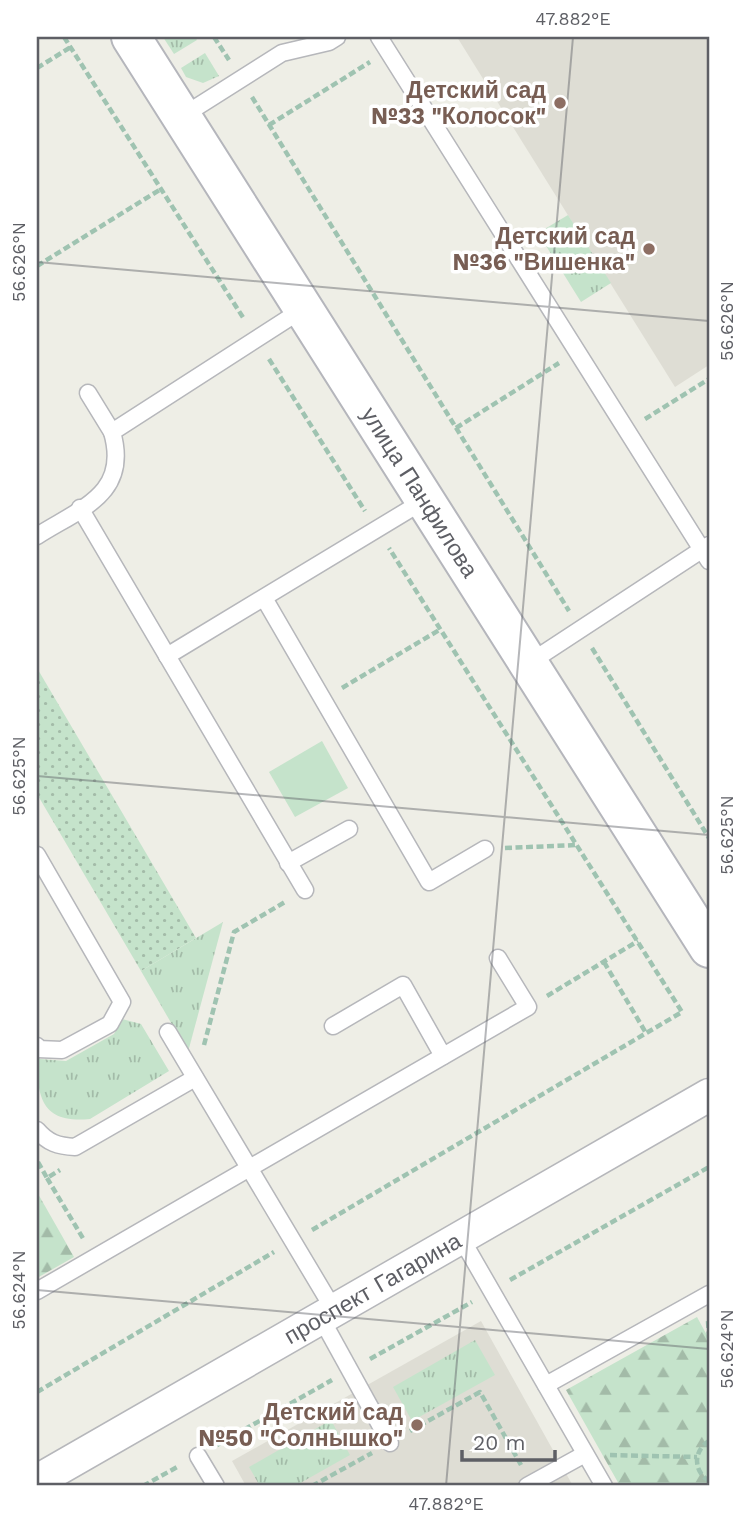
<svg xmlns="http://www.w3.org/2000/svg" width="746" height="1523" viewBox="0 0 746 1523" font-family="'Work Sans',sans-serif">
	<defs>
		<pattern id="grass-tufts" width="24" height="20" patternUnits="userSpaceOnUse" patternTransform="scale(1.75)"><rect width="24" height="20" fill="#c5e3cb"/><path d="M3 7l-1-3M5 7V3M7 7l1-3M15 17l-1-3M17 17v-4M19 17l1-3" fill="none" stroke="#a3bba8"/></pattern>
		<pattern id="forest-firs" width="22" height="20" patternUnits="userSpaceOnUse" patternTransform="scale(1.75)"><rect width="22" height="20" fill="#c5e3cb"/><path d="M5 1l3.5 6h-7zM16 11l3.5 6h-7z" fill="#a3bba8"/></pattern>
		<pattern id="garden-dots" width="8" height="8" patternUnits="userSpaceOnUse" patternTransform="scale(1.75)"><rect width="8" height="8" fill="#c5e3cb"/><path d="M2 2h.1M6 6h.1" fill="none" stroke="#a3bba8" stroke-width="1.8" stroke-linecap="round"/></pattern>
	</defs>
	<rect width="100%" height="100%" fill="#eeeee6"/>
	<!-- education -->
	<g fill="#deddd4">
		<polygon points="457,37 709,37 709,365 675,387"/>
		<polygon points="481,1321 573,1486 246,1486 232,1461"/>
	</g>
	<!-- grass -->
	<g fill="url(#grass-tufts)">
		<polygon points="163,37 195,37 197,40 174,54"/>
		<polygon points="205,53 219,76 203,83 186,77 181,68"/>
		<polygon points="568,215 611,283 581,302 538,233"/>
		<polygon points="223,922 188,1052 141,971"/>
		<path d="M122,1019L141,1024L169,1071L90,1119C39,1124 37,1094 37,1053L40,1059L66,1061L114,1034Z"/>
		<polygon points="475,1340 495,1375 412,1421 393,1387"/>
		<polygon points="331,1420 350,1455 295,1486 260,1486 249,1467"/>
	</g>
	<!-- forest -->
	<g fill="url(#forest-firs)">
		<polygon points="37,1192 74,1257 37,1278"/>
		<polygon points="697,1317 709,1339 709,1486 620,1486 566,1390"/>
	</g>
	<!-- garden -->
	<polygon fill="url(#garden-dots)" points="37,668 196,938 141,971 37,794"/>
	<!-- pitch -->
	<polygon fill="#c5e3cb" points="322,741 348,788 295,817 269,772"/>
	<g fill="none" stroke-linecap="round" stroke-linejoin="round">
		<!-- service casing -->
		<g stroke="#b6b7bb" stroke-width="19">
			<g id="service">
				<polyline points="379,37 709,561"/>
				<polyline points="181,117 282,53 329,42 337,37"/>
				<polyline points="88,393 112,432"/>
				<polyline points="80,508 305,890"/>
				<path d="M37,536C81,508 130,494 112,432L303,309"/>
				<polyline points="264,598 429,882 485,849"/>
				<polyline points="167,656 425,500"/>
				<polyline points="529,663 709,545"/>
				<polyline points="37,855 122,1002 110,1024 62,1050 38,1049 37,1046"/>
				<polyline points="288,863 349,829"/>
				<polyline points="333,1026 403,985 443,1056"/>
				<polyline points="168,1032 334,1310"/>
				<path d="M37,1130C48,1143 58,1146 75,1147L195,1078"/>
				<polyline points="461,1238 604,1486"/>
				<polyline points="37,1291 528,1007 498,958"/>
				<polyline points="321,1318 390,1443"/>
				<polyline points="546,1385 709,1294"/>
				<polyline points="198,1456 216,1486"/>
				<polyline points="527,1486 585,1454"/>
			</g>
		</g>
		<!-- minor casing -->
		<g stroke="#b6b7bb" stroke-width="35">
			<g id="minor">
				<path id="s1" d="M37,1481L709,1095"/>
			</g>
		</g>
		<!-- secondary casing -->
		<g stroke="#b5b6bc" stroke-width="42">
			<g id="secondary">
				<path id="s2" d="M131,37L709,948"/>
			</g>
		</g>
		<!-- path -->
		<g stroke="#9fc3b1" stroke-width="4.5" stroke-dasharray="7 3.5" stroke-linecap="butt">
			<polyline points="64,37 244,319"/>
			<polyline points="214,37 229,60"/>
			<polyline points="37,68 71,47"/>
			<polyline points="252,97 569,611"/>
			<polyline points="269,125 370,62"/>
			<polyline points="37,266 161,189"/>
			<polyline points="269,359 365,511"/>
			<polyline points="645,419 709,379"/>
			<polyline points="456,428 559,363"/>
			<polyline points="592,648 709,838"/>
			<polyline points="342,688 441,629"/>
			<polyline points="505,848 577,845"/>
			<polyline points="604,962 646,1033"/>
			<polyline points="547,996 638,941"/>
			<polyline points="204,1045 234,932 285,902"/>
			<polyline points="38,1162 47,1178 60,1170"/>
			<polyline points="47,1178 84,1240"/>
			<polyline points="312,1230 682,1012 389,548"/>
			<polyline points="510,1280 709,1167"/>
			<polyline points="708,1321 709,1338"/>
			<polyline points="370,1359 472,1302"/>
			<polyline points="37,1392 274,1252"/>
			<polyline points="410,1431 480,1392 521,1465"/>
			<path d="M709,1441C693,1451 693,1471 709,1481"/>
			<polyline points="217,1445 332,1380"/>
			<polyline points="610,1455 697,1457"/>
			<polyline points="143,1486 179,1466"/>
			<polyline points="312,1486 372,1453"/>
		</g>
		<!-- service -->
		<use href="#service" stroke="#fff" stroke-width="16"/>
		<!-- minor -->
		<use href="#minor" stroke="#fff" stroke-width="32"/>
		<!-- secondary -->
		<use href="#secondary" stroke="#fff" stroke-width="38"/>
	</g>
	<!-- ticks -->
	<path fill="none" stroke="#5e5f65" stroke-width="2" stroke-opacity="0.45" d="M37,262L709,321M37,776L709,835M37,1290L709,1349M446,1486L573,37"/>
	<!-- markers -->
	<g fill="#8d6e63" stroke="#fff" stroke-width="2.5">
		<circle cx="560" cy="103" r="7"/>
		<circle cx="649" cy="249" r="7"/>
		<circle cx="417" cy="1425" r="7"/>
	</g>
	<g text-anchor="middle" stroke-width="7" stroke-linejoin="round" paint-order="stroke">
		<!-- education labels -->
		<g font-size="23" font-weight="bold" fill="#785e54" stroke="#fff" text-anchor="end">
			<text x="546" y="98">Детский сад<tspan x="546" dy="26">№33 "Колосок"</tspan></text>
			<text x="635" y="244">Детский сад<tspan x="635" dy="26">№36 "Вишенка"</tspan></text>
			<text x="403" y="1420">Детский сад<tspan x="403" dy="26">№50 "Солнышко"</tspan></text>
		</g>
		<!-- street labels -->
		<g font-size="23" fill="#5e5f65" stroke="#fff">
			<text dy="8" stroke="none"><textPath href="#s2" startOffset="539">улица Панфилова</textPath></text>
			<text dy="8" stroke="none"><textPath href="#s1" startOffset="387">проспект Гагарина</textPath></text>
		</g>
	</g>
	<!-- border -->
	<rect width="746" height="1523" fill="none" stroke="#ffffff" stroke-width="77"/>
	<!-- scale -->
	<path d="M462 1450v10h93v-10" fill="none" stroke="#5e5f65" stroke-width="3.5"/>
	<text x="473" y="1450" font-size="21" fill="#5e5f65" stroke="#ffffff" stroke-width="5" paint-order="stroke">20 m</text>
	<rect x="38" y="38" width="670" height="1446" fill="none" stroke="#5e5f65" stroke-width="2.5"/>
	<g font-size="18" text-anchor="middle" fill="#5e5f65">
		<text x="573" y="25">47.882°E</text>
		<text transform="translate(19 262) rotate(-90)" y="6">56.626°N</text>
		<text transform="translate(727 321) rotate(-90)" y="6">56.626°N</text>
		<text transform="translate(19 776) rotate(-90)" y="6">56.625°N</text>
		<text transform="translate(727 835) rotate(-90)" y="6">56.625°N</text>
		<text transform="translate(19 1290) rotate(-90)" y="6">56.624°N</text>
		<text transform="translate(727 1349) rotate(-90)" y="6">56.624°N</text>
		<text x="446" y="1510">47.882°E</text>
	</g>
</svg>
